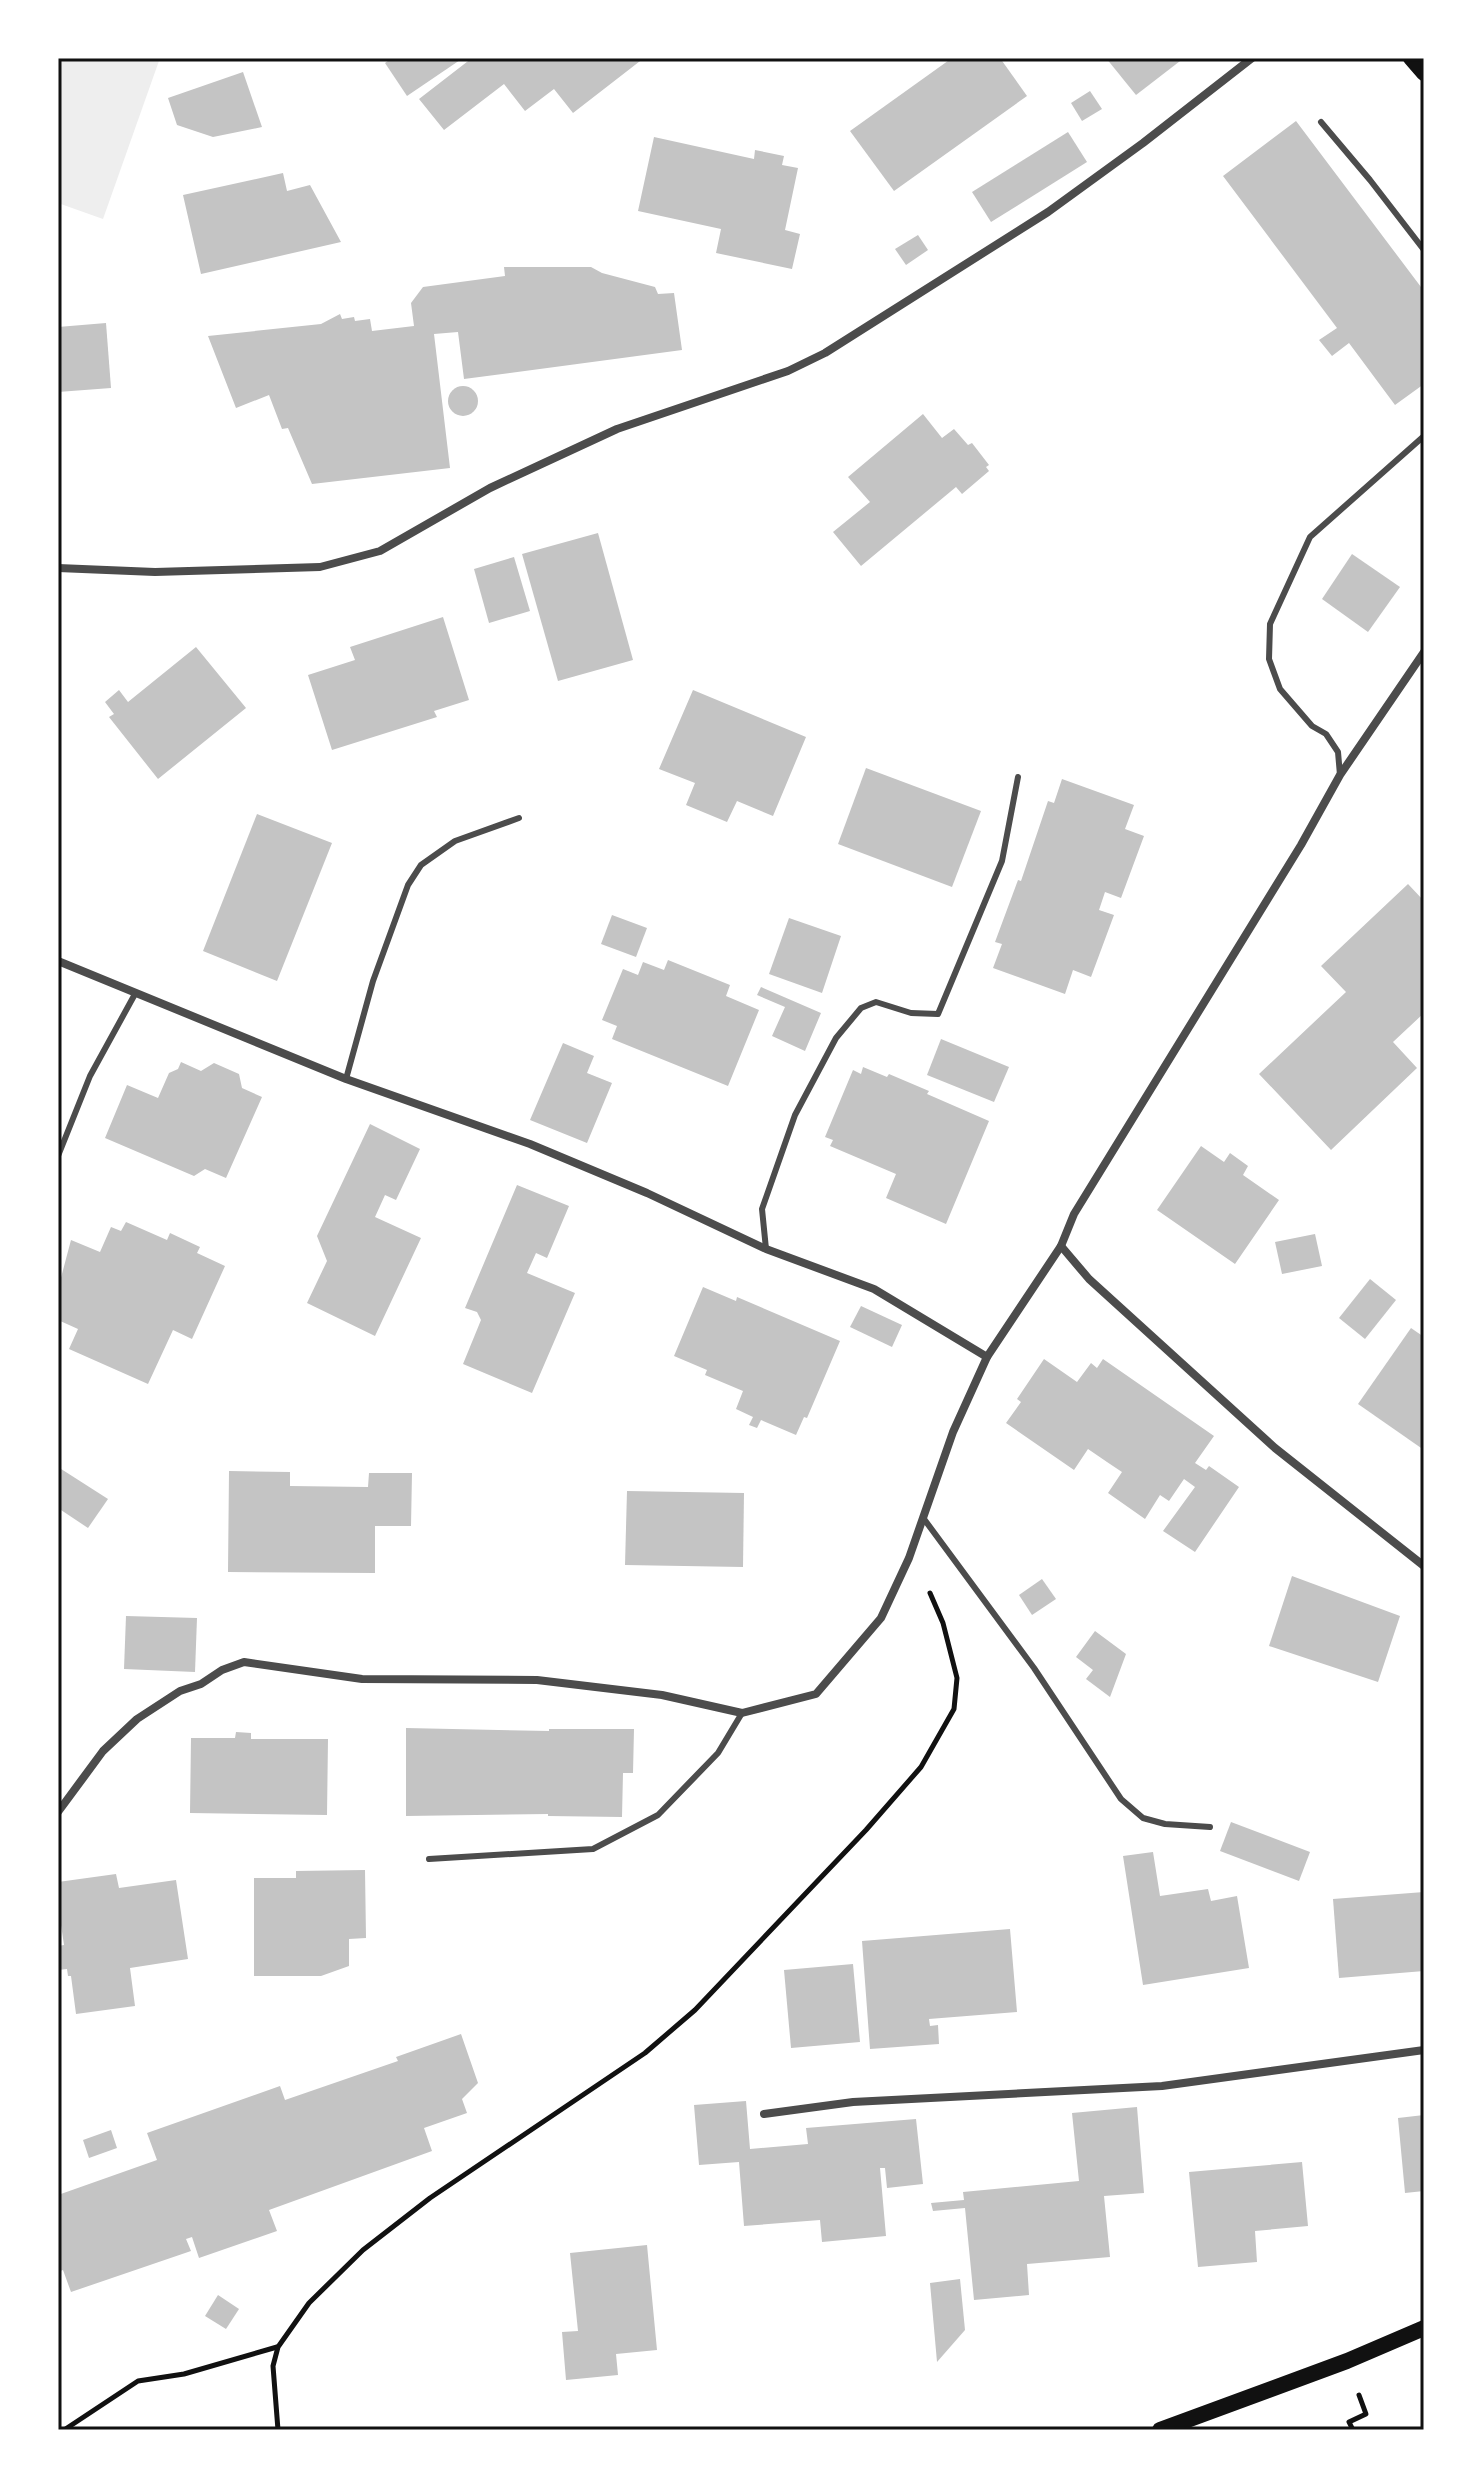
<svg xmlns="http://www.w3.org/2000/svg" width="1482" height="2488" viewBox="0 0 1482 2488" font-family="'Nunito Sans',sans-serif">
	<rect width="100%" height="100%" fill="#fff"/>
	<!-- green -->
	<polygon fill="#eee" points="58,58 160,58 103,219 58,203"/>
	<!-- building -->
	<g fill="#c4c4c4">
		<polygon points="392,58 463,58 407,96 385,63"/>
		<polygon points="472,58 644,58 573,113 554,89 525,111 504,84 444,130 419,99"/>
		<polygon points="952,58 1000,58 1027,96 894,191 850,131"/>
		<polygon points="1106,58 1184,58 1136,95"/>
		<polygon points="243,72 262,127 213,137 177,125 168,98"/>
		<polygon points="1090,91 1102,109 1082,121 1071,103"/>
		<polygon points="1296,121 1424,291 1424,384 1395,405 1349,343 1332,356 1319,340 1337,328 1223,176"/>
		<polygon points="1068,132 1087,162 991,222 972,192"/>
		<polygon points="654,137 754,159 755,150 784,156 782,165 798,168 785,230 800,234 792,269 716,253 721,229 638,211"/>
		<polygon points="283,173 287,191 310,185 341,242 201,274 183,195"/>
		<polygon points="918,235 928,250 906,265 895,249"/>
		<polygon points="504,267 591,267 602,273 655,287 658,294 674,293 682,350 464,379 458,332 434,334 450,468 312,484 288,428 282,429 269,395 236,408 208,336 321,324 340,314 342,319 354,317 355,321 370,319 372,331 414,326 411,303 423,287 505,276"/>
		<polygon points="106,323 111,388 58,392 58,327"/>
		<circle cx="463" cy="401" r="15"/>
		<polygon points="923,414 942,438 954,429 968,445 972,443 989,465 986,467 989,471 962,494 956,487 861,566 833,532 870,502 848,477"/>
		<polygon points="598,533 633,660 558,681 522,554"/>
		<polygon points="1352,554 1400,587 1368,632 1322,599"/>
		<polygon points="514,557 530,611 489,623 474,569"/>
		<polygon points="443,617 469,700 434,711 437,717 332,750 308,675 355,660 350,647"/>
		<polygon points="196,647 246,708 158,779 109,717 114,714 105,702 119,690 128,702"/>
		<polygon points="693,690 806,737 773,816 737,801 727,822 686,805 695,783 659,769"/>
		<polygon points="866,768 981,811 952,887 838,844"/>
		<polygon points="1062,779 1134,805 1125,829 1144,836 1121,898 1105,892 1099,910 1114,915 1091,977 1073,970 1065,994 993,968 1002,944 995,942 1018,880 1021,881 1048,801 1054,803"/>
		<polygon points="257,814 332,843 277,981 203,951"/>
		<polygon points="1408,884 1424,901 1424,1013 1393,1042 1417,1068 1331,1150 1259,1074 1346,992 1321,966"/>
		<polygon points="612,915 647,928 636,957 601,944"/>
		<polygon points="789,918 841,936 822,993 769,974"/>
		<polygon points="668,960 730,985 726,996 759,1010 728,1086 612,1039 617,1026 602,1020 623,969 638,975 643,962 664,970"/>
		<polygon points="761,987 821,1013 805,1051 772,1036 785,1007 757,995"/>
		<polygon points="941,1039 1009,1067 994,1102 927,1075"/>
		<polygon points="563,1043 594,1056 587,1073 612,1083 587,1143 530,1120"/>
		<polygon points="181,1062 201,1071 214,1063 239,1074 242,1088 262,1097 226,1178 205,1169 194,1176 105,1138 127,1085 158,1098 169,1073 178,1069"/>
		<polygon points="863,1067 887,1077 889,1074 929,1091 927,1094 989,1121 946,1224 886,1198 896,1174 830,1146 833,1140 825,1137 853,1070 861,1074"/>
		<polygon points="370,1124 420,1149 396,1200 385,1195 375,1217 421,1238 375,1336 307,1303 327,1261 317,1236"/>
		<polygon points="1201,1146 1224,1162 1230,1153 1248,1166 1243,1175 1279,1200 1235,1264 1157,1210"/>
		<polygon points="517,1185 569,1206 547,1258 536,1253 527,1273 575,1293 532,1393 463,1364 481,1320 477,1312 465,1308"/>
		<polygon points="126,1222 167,1240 170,1233 200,1247 197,1253 225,1266 192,1339 173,1330 148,1384 69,1349 78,1329 58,1320 58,1289 71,1240 100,1252 111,1227 121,1231"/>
		<polygon points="1315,1234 1322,1266 1282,1274 1275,1242"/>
		<polygon points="1370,1279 1396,1300 1365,1339 1339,1318"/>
		<polygon points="703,1287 736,1301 737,1297 840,1341 807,1418 804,1417 796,1435 761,1420 757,1428 749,1425 753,1417 736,1409 743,1391 705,1375 707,1370 674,1356"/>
		<polygon points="861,1306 902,1325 892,1347 850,1327"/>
		<polygon points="1411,1328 1424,1337 1424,1450 1358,1404"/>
		<polygon points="1044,1359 1077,1382 1091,1363 1097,1368 1103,1359 1214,1436 1195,1463 1206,1470 1209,1466 1239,1487 1195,1552 1163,1531 1195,1487 1184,1479 1169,1501 1160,1495 1145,1519 1108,1493 1122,1472 1107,1462 1088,1449 1074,1470 1006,1423 1021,1402 1017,1399"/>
		<polygon points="58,1467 108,1499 88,1528 58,1508"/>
		<polygon points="229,1471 290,1472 290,1486 368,1487 369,1473 412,1473 411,1526 375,1526 375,1573 228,1572"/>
		<polygon points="627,1491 744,1493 743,1567 625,1565"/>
		<polygon points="1292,1576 1400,1616 1378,1682 1269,1646"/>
		<polygon points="1042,1579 1056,1599 1032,1615 1019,1595"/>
		<polygon points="126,1616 197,1618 195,1672 124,1669"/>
		<polygon points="1095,1631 1126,1654 1110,1697 1086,1679 1093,1670 1076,1657"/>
		<polygon points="406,1728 549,1731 549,1729 634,1729 633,1773 623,1773 622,1817 548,1816 548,1814 406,1816"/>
		<polygon points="236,1732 251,1733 251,1739 328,1739 327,1815 190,1813 191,1738 235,1738"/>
		<polygon points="1231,1822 1310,1852 1299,1881 1220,1851"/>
		<polygon points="1153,1852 1160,1896 1208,1889 1211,1901 1237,1896 1249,1968 1143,1985 1123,1856"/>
		<polygon points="365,1870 366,1938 349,1939 349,1966 321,1976 254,1976 254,1878 296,1878 296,1871"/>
		<polygon points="116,1874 119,1888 176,1880 188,1959 130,1968 135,2006 76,2014 71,1976 68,1976 67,1969 58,1970 58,1946 64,1945 58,1905 58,1896 60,1896 58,1882"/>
		<polygon points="1424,1892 1424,1971 1339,1978 1333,1899"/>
		<polygon points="1010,1929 1017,2012 929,2019 930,2026 938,2025 939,2044 870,2049 862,1941"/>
		<polygon points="853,1964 860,2042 791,2048 784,1970"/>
		<polygon points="461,2034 478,2083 462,2099 467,2113 424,2128 432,2151 269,2210 277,2231 199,2258 192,2237 186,2239 191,2251 71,2292 63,2270 58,2272 58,2195 157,2160 147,2133 280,2086 285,2100 398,2061 396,2057"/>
		<polygon points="746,2101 750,2149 808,2144 806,2128 916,2119 923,2184 887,2188 885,2168 880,2168 886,2236 822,2242 820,2220 744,2226 739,2162 699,2165 694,2105"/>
		<polygon points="1137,2107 1144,2193 1104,2196 1110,2257 1027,2264 1029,2295 974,2300 965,2208 933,2211 931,2203 964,2200 963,2192 1079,2181 1072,2113"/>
		<polygon points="1424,2115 1424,2191 1405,2193 1398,2118"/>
		<polygon points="111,2130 117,2148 89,2158 83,2140"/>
		<polygon points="1302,2162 1308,2226 1255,2231 1257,2262 1198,2267 1189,2172"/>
		<polygon points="647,2245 657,2350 616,2354 618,2375 566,2380 562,2332 578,2331 570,2253"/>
		<polygon points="960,2279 965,2330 937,2362 930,2283"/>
		<polygon points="218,2295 239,2309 226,2329 205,2316"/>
	</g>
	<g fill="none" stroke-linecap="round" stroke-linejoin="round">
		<!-- path -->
		<g stroke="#111" stroke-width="5">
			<polyline points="64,2430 138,2381 184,2374 277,2347"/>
			<polyline points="278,2430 273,2366 278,2347 309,2303 363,2250 430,2198 645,2053 695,2010 866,1830 921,1767 954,1709 957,1678 943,1623 930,1593"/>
			<polyline points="1353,2430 1349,2422 1366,2414 1359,2395"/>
		</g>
		<!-- service -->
		<g stroke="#4c4c4c" stroke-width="6">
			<polyline points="1321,122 1370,180 1424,250"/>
			<polyline points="1340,775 1338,752 1326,734 1312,726 1280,689 1269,659 1270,624 1310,537 1424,436"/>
			<polyline points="346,1079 373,981 408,885 421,865 455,841 519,818"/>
			<polyline points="58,1156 90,1076 135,994"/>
			<polyline points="766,1249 762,1209 795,1115 836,1038 861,1008 876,1002 911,1013 938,1014 1002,861 1018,777"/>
			<polyline points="924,1519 1034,1668 1121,1799 1143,1818 1165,1824 1210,1827"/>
			<polyline points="429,1859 593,1849 658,1815 718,1753 742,1713"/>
		</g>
		<!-- minor -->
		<g stroke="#4c4c4c" stroke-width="8">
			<polyline points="58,568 155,572 320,567 380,551 490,488 617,429 788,371 825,353 1048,212 1143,143 1252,58"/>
			<polyline points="58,961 346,1079 530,1144 647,1193 766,1249 874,1289 987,1357"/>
			<polyline points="1061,1246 1089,1279 1275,1448 1424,1566"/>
			<polyline points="58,1812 103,1751 137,1719 180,1691 201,1684 222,1670 244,1662 362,1679 537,1680 662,1695 742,1713 816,1694 881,1618 909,1558 953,1432 987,1357 1061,1246 1074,1214 1301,845 1340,775 1424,652"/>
			<polyline points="764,2114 853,2102 1162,2086 1424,2050"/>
		</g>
		<!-- secondary -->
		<g stroke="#111" stroke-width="16">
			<polyline points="1411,58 1424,73"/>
			<polyline points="1160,2430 1347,2361 1424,2328"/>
		</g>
	</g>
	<!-- border -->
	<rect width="1482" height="2488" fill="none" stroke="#ffffff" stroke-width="120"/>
	<rect x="60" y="60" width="1362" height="2368" fill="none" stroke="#111" stroke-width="3"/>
</svg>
